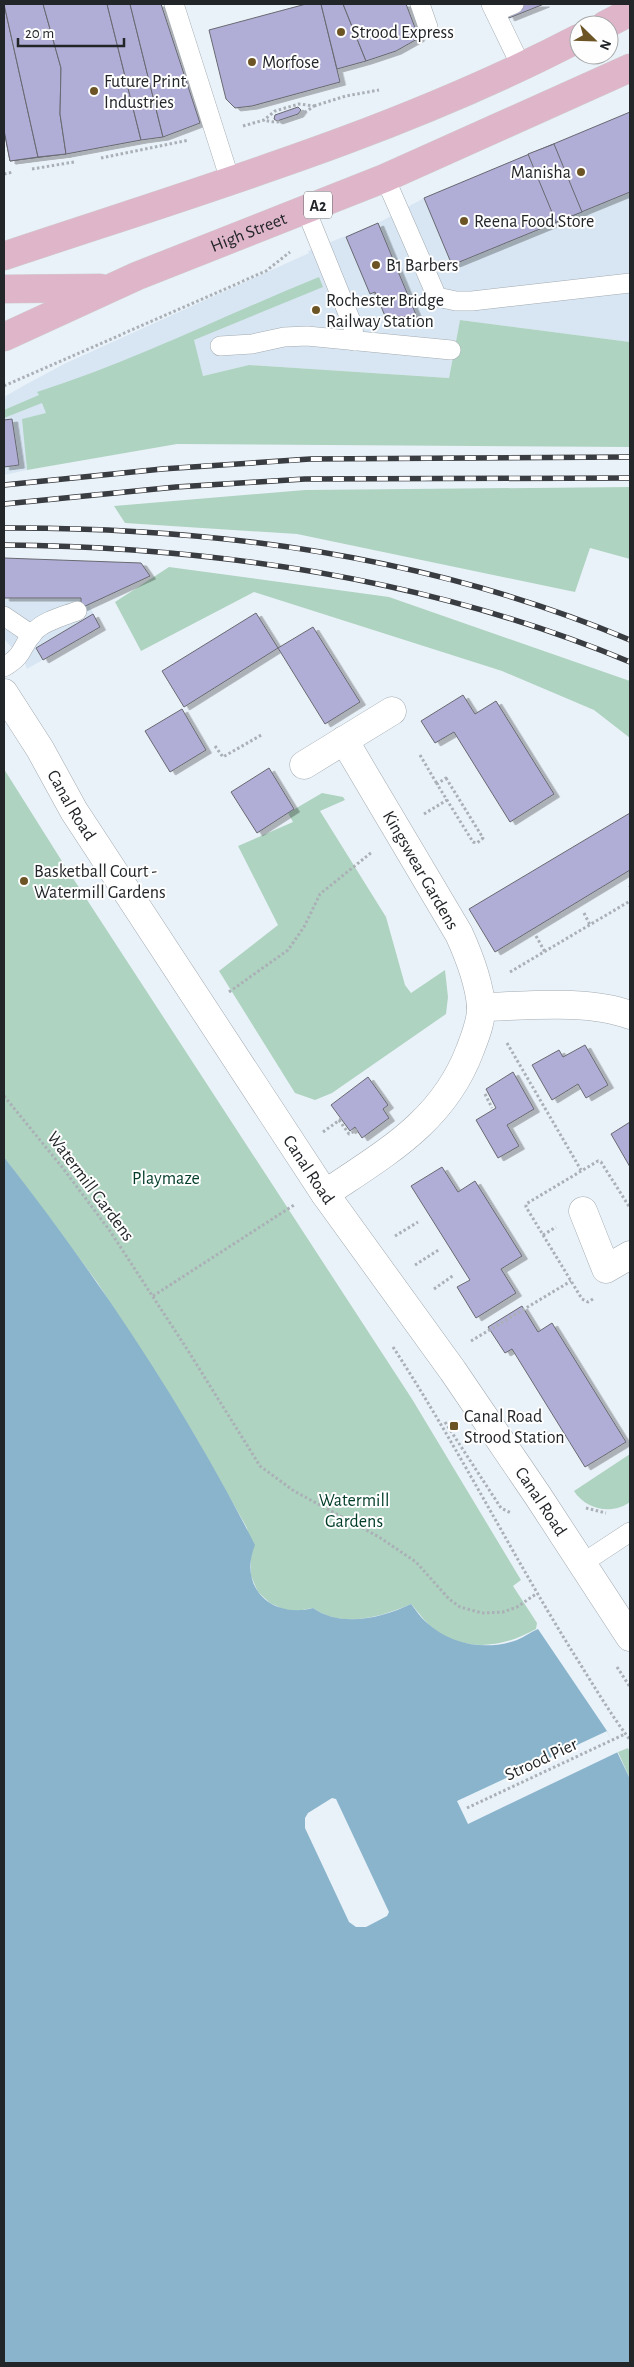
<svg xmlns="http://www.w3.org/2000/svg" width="634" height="2367" viewBox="0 0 634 2367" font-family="'Alegreya Sans',sans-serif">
	<defs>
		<filter id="shadow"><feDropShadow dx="5.5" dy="3" stdDeviation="0" flood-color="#0004"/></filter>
	</defs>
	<rect width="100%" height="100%" fill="#eaf2f9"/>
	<!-- built -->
	<g fill="#d8e6f3">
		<polygon points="630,112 630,342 460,320 449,378 249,365 23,419 27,470 4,475 4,397 23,386 64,364 309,253 308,251 378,223 424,198"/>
		<polygon points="4,558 141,563 150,576 89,605 100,627 27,669 24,661 4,639"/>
	</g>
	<!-- green -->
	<g fill="#afd3c1">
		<path d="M319,277L323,287L194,340L203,376L249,365L449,378L460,320L630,342V447L177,444L27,470L22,419L46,413L42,403L4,418V410L39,395L37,392C134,361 225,315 319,277Z"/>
		<polygon points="630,487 630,559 590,548 575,592 297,534 125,523 114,506 305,490"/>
		<polygon points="169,567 389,597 630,681 630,738 594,710 502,671 254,592 141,651 115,602"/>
		<path d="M4,769L65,866L412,1399L521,1580L513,1586L537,1623L536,1629C504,1647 467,1653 435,1630C425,1622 419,1613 411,1604C381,1617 342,1629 313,1608L296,1611L283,1609L270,1603L258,1592L251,1576V1554L247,1528L192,1431L97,1282L4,1157Z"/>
		<polygon points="322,793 343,797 345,800 320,811 386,917 405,985 411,993 445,970 448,997 446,1014 332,1093 315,1100 295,1093 219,971 278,925 238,846 293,822 288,813"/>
		<path d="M630,1454V1502C612,1515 586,1510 574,1491Z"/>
		<polygon points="628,1748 630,1753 630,1779 618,1752"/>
	</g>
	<!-- water -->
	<path fill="#8ab4cc" d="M4,1157C99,1279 185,1407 255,1545C238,1587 271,1619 313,1608C341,1628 382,1618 411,1604C416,1610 420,1617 426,1622C451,1645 485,1651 517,1640C524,1637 531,1632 538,1629L607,1731L630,1779V2363H4Z"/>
	<!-- pier -->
	<g fill="#eaf2f9">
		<polygon points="607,1731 618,1752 468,1824 457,1801"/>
		<polygon points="332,1798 336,1799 389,1912 387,1916 366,1927 356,1927 349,1922 305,1828 305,1818 308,1813"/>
	</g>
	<!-- building -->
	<g fill="#b0aed6" stroke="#696971" filter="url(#shadow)">
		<polygon points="4,4 43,4 61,68 60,114 66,154 10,161 4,130"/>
		<polygon points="4,4 38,157 10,161 4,130"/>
		<polygon points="4,4 43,4 61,68 60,114 66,154 38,157"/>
		<polygon points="43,4 107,4 141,140 66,154 60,114 61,68"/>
		<polygon points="107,4 130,4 163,137 141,140"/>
		<polygon points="130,4 161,4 200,123 163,137"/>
		<polygon points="306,4 321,4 340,82 252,106 235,108 226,99 209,30"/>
		<polygon points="321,4 343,4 366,61 337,69"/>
		<polygon points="343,4 406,4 419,38 396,51 366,61"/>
		<polygon points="503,4 544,4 509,18"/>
		<polygon points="298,107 301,110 298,114 277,121 274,119 275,115"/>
		<polygon points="630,112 630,192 452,265 424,198"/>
		<polygon points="554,144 582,212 556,222 528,154"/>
		<polygon points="378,223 417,317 385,316 375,292 370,294 346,237"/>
		<polygon points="12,419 19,465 4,467 4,420"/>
		<polygon points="4,558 141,563 150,576 81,608 81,598 4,598"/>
		<polygon points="256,613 278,648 184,707 162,671"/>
		<polygon points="93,614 100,627 43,660 36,648"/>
		<polygon points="313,627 360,702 325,724 278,648"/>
		<polygon points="463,695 475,714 496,701 554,794 510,822 454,732 435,743 421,721"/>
		<polygon points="182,709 206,750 170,772 145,731"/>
		<polygon points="269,768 294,809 257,833 231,792"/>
		<polygon points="630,813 630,870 495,952 469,909"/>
		<polygon points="585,1045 608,1085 586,1098 578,1084 552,1100 532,1065 559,1050 563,1057"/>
		<polygon points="513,1072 534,1109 507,1125 519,1146 498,1158 476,1120 496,1108 486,1089"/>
		<polygon points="368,1077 388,1105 383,1109 389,1118 362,1138 355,1127 350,1131 331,1105"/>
		<polygon points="630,1122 630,1167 611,1134"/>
		<polygon points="442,1167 458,1192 475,1181 522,1256 501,1269 516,1293 476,1318 457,1287 470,1280 411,1186"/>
		<polygon points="522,1306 538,1332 552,1323 626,1442 585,1467 512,1349 505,1353 488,1327"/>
	</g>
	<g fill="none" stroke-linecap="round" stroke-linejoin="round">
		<!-- service casing -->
		<g stroke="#a3abb1" stroke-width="20">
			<g id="service">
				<polyline points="174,4 230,180"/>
				<polyline points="420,4 428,27"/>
				<polyline points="491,4 522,68"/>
				<polyline points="495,12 514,4"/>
				<polyline points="385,178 437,297 456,301 472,301 630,283"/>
				<polyline points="306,210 353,326 354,341"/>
				<polyline points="220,346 252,344 284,337 307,336 451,350"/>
				<polyline points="4,616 32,635"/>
				<path d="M4,667C26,654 20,647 34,632C43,621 64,616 77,611"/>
				<polyline points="583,1563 630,1532"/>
			</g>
		</g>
		<!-- minor casing -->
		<g stroke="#a3abb1" stroke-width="29">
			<g id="minor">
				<path id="s1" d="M4,693L40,749L74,811L325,1194L453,1371L538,1496L630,1637"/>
				<polyline points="304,765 392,711"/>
				<path d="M481,1007C526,1006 588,999 630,1015"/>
				<path d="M325,1194C385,1153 443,1122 470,1050C475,1037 482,1020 481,1006C479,981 469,956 459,934L344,740"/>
				<polyline points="583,1211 606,1269 630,1255"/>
			</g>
		</g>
		<!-- primary casing -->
		<g stroke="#cfcfd0" stroke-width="29">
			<g id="primary">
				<polyline points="605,25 630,12"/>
				<path d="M4,256C198,191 397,133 579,38"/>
				<polyline points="4,289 100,288"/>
				<path id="s2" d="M4,337L137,276L385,178L630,68"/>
			</g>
		</g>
		<!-- path -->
		<g stroke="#aab0b6" stroke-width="3" stroke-dasharray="2.5 2.5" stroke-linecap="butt">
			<polyline points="314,106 346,96 379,90"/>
			<path d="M243,126L264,120L275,111L299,104L314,106C299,117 283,126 264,120"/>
			<polyline points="101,158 189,140"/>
			<polyline points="32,169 74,162"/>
			<polyline points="4,174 13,172"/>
			<polyline points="4,386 266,271 290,252"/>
			<polyline points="215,746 223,757 263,734"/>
			<polyline points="420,755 437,784"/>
			<polygon points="446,778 483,838 477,843 473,842 437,784"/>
			<polyline points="424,814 447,800"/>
			<polyline points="630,886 630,887"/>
			<polyline points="584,913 590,925"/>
			<polyline points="536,936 545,952"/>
			<polyline points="510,972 630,901"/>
			<polyline points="229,992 288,950 304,927 320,894 372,852"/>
			<polyline points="507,1043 581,1170"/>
			<polyline points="485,1094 492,1108"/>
			<polyline points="4,1096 62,1167 110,1231 187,1349 260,1466 294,1491 379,1537 416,1562 449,1599 460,1607 482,1613 503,1612 517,1607 536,1594"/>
			<polyline points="339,1120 349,1134 357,1130"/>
			<polyline points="323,1132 341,1119"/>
			<polyline points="543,1235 556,1227"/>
			<polyline points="395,1236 418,1222"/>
			<polyline points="415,1265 440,1249"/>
			<polyline points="434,1289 454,1275"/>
			<polyline points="153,1296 294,1205"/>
			<polyline points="593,1299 588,1302 582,1299 526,1207 526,1204 598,1161 601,1162 630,1208"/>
			<polyline points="471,1341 571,1281"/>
			<path d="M393,1347C457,1445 510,1551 572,1651C591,1681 609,1712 630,1740"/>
			<polyline points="445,1422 501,1508 511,1513"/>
			<polyline points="586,1508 606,1513"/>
			<polyline points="617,1667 630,1687"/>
			<polyline points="467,1808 625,1734"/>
		</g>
		<!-- service -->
		<use href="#service" stroke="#fff" stroke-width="19"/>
		<!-- minor -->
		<use href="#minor" stroke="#fff" stroke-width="28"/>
		<!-- primary -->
		<use href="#primary" stroke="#dfb5ca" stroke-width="28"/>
		<!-- rail casing -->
		<g stroke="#393c40" stroke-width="5.5">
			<g id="rail">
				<polyline points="4,485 162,469 310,459 630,457"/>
				<polyline points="4,504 176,487 305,479 630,478"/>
				<path d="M4,528C216,527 433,557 630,640"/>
				<path d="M4,545C218,547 431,579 630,662"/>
			</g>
		</g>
		<!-- rail -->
		<use href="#rail" stroke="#fefefe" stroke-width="4" stroke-dasharray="11" stroke-linecap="butt"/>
	</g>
	<!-- markers -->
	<g fill="#6c5425" stroke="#fefefe" stroke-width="2">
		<circle cx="341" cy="32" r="5"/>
		<circle cx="252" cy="62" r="5"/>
		<circle cx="94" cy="91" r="5"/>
		<circle cx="581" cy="172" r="5"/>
		<circle cx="464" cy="221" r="5"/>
		<circle cx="376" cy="265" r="5"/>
		<circle cx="316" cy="310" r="5"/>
		<circle cx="24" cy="881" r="5"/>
		<rect x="449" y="1421" width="10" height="10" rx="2.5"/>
	</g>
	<g text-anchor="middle" stroke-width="4" stroke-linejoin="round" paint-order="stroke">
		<!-- shield labels -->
		<rect fill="#fefefe" stroke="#656769" stroke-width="1" x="304" y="191.5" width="28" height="27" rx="4"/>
		<g font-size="16" font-weight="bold" fill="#232629">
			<text x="318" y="211">A2</text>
		</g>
		<!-- poi labels -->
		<g font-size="18" fill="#232629" stroke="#fefefe" text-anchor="start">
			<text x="351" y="38">Strood Express</text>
			<text x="262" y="68">Morfose</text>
			<text x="104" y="87">Future Print<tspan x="104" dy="21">Industries</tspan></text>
			<text x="571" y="178" text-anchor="end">Manisha</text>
			<text x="474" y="227">Reena Food Store</text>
			<text x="386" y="271">B1 Barbers</text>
			<text x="326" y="306">Rochester Bridge<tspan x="326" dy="21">Railway Station</tspan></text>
			<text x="34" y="877">Basketball Court -<tspan x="34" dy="21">Watermill Gardens</tspan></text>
			<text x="464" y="1422">Canal Road<tspan x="464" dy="21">Strood Station</tspan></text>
		</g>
		<!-- street labels -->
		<g font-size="18" fill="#232629" stroke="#fefefe">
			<text dy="6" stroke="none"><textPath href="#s2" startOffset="266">High Street</textPath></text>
			<text dy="6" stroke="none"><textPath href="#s1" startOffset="131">Canal Road</textPath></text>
			<text transform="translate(421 870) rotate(60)" y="6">Kingswear Gardens</text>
			<text dy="6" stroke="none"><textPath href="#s1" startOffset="566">Canal Road</textPath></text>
			<text transform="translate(91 1186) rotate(53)" y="6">Watermill Gardens</text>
			<text dy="6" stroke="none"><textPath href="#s1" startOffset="971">Canal Road</textPath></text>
			<text transform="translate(541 1759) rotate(-25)" y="6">Strood Pier</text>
		</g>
		<!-- park labels -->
		<g font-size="18" fill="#003c28" stroke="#fefefe">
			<text x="166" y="1184">Playmaze</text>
			<text x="354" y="1506">Watermill<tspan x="354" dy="21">Gardens</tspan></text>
		</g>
	</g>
	<!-- border -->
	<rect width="634" height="2367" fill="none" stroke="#232629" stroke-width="10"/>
	<!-- north arrow -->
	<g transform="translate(594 40) rotate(113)"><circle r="24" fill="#fefefe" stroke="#a6a8a9"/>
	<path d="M0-4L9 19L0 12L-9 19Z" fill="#6c5425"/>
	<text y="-8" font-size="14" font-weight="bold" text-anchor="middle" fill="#232629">N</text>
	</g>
	<!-- scale -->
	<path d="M18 38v8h106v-8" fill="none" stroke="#232629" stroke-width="2.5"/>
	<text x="25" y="38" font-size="15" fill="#232629" stroke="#fefefe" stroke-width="4" paint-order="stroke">20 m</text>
</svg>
